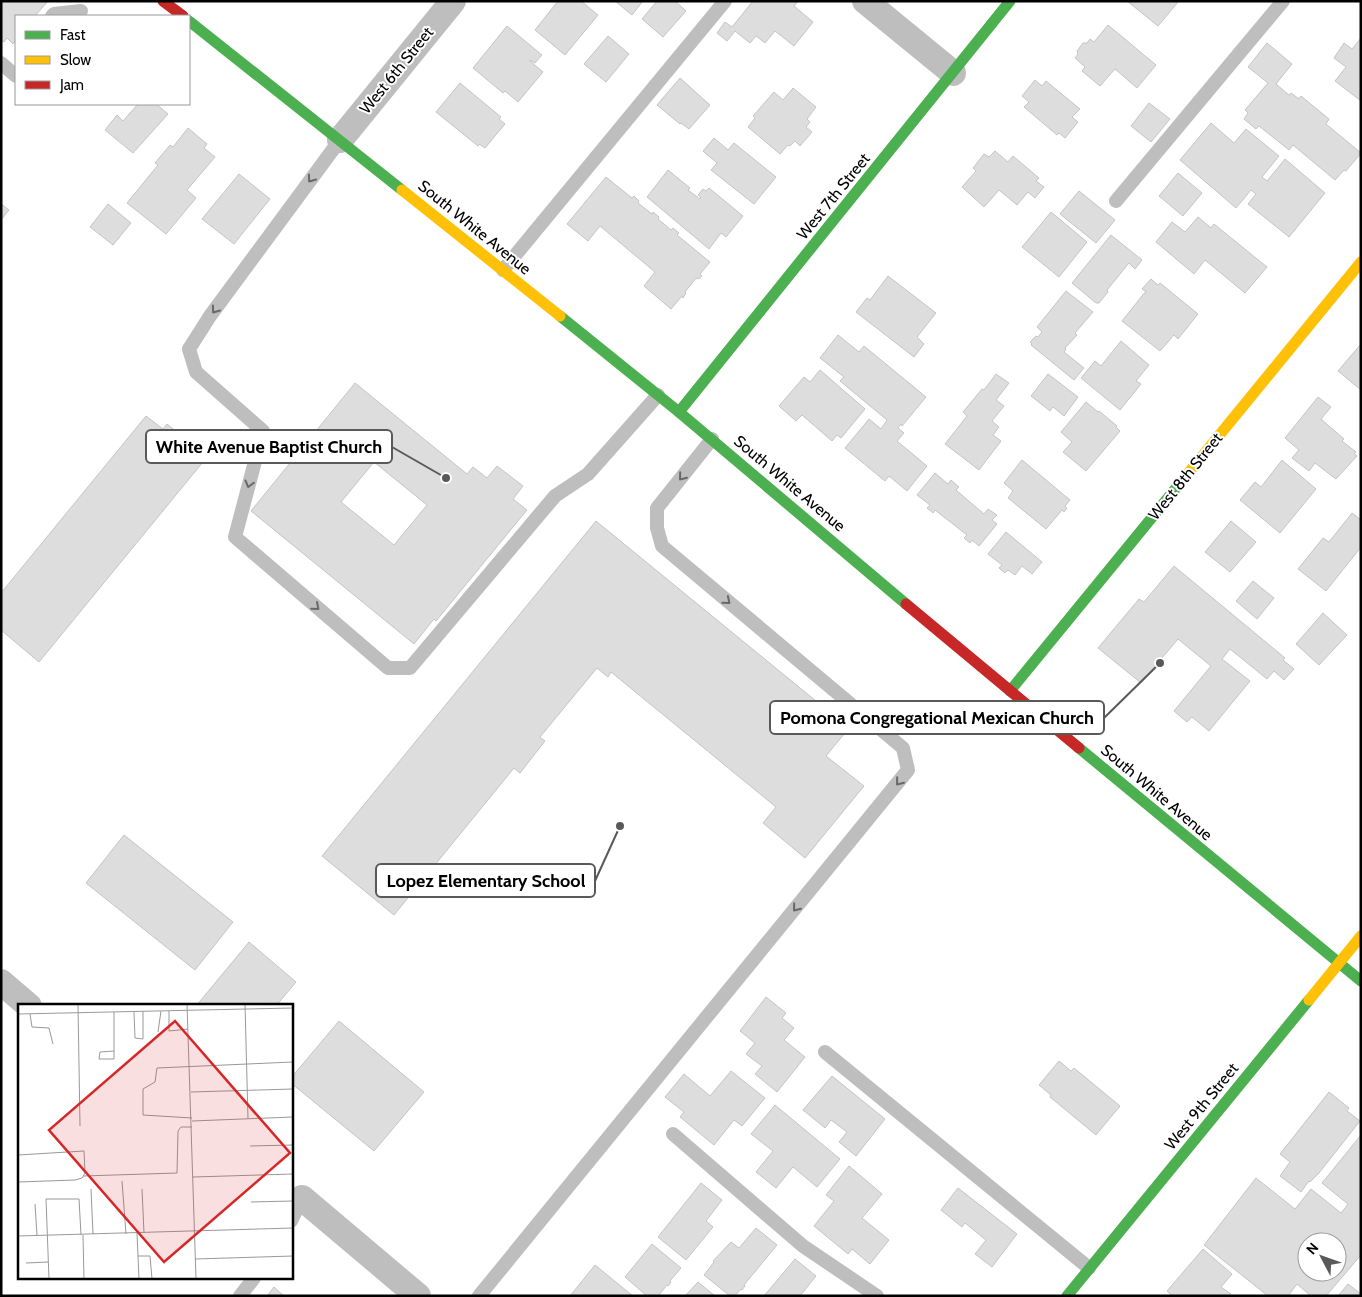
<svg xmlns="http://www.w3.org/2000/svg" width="1362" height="1297" viewBox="0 0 1362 1297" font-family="Cabin,sans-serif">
	<rect width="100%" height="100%" fill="#fff"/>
	<!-- building -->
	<g fill="#ddd" stroke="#c5c5c5" fill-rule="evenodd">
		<polygon points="1,1 48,1 35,16 16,16 16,40 13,44 7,38 4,42 1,40"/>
		<polygon points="558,1 581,1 598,15 565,55 535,30"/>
		<polygon points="615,1 643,1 632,15"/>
		<polygon points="657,1 675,1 686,11 663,37 642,19"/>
		<polygon points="753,1 798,1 794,6 813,22 794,46 775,31 765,43 756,36 750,43 735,31 727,41 717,33 725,22 732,27"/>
		<polygon points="1127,1 1177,1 1178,2 1158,26"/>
		<polygon points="1108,25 1156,65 1137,88 1115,69 1100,86 1082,71 1085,67 1075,58 1078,54 1077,51 1083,43 1087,43 1090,39 1094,42"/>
		<polygon points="507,26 542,55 535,63 530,60 530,61 543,72 518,102 505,91 503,93 473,68"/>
		<polygon points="608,36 629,54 606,82 584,64"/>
		<polygon points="1361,38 1361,101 1335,81 1346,67 1334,58 1344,43 1352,49"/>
		<polygon points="1267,43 1292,64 1276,84 1289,95 1291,93 1299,99 1301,96 1329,119 1326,124 1361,153 1346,171 1344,170 1335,180 1293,145 1289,150 1259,126 1256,129 1244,119 1248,113 1245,110 1268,83 1248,67"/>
		<polygon points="680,78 710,105 689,129 681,123 680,124 657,105"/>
		<polygon points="1035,80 1042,86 1046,81 1080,109 1072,117 1078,122 1065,138 1059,133 1057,135 1024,107 1029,102 1022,96"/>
		<polygon points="460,83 501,117 499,119 505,124 485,148 479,144 478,146 436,112"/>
		<polygon points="793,88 816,107 807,119 810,122 806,127 812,132 800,146 795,141 790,146 788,145 780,154 748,127 755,118 753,116 774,92 783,100"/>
		<polygon points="1149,103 1170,119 1151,142 1131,126"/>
		<polygon points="138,104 156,104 168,114 133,153 105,130 117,115 123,121"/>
		<polygon points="1211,123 1234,143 1246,129 1279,156 1262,177 1267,181 1285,159 1325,193 1289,237 1248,204 1256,194 1251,190 1236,208 1180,160"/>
		<polygon points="188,128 207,144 204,148 215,157 187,190 196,198 166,234 127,203 158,165 155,163 170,145 173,147"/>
		<polygon points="714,138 728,150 734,143 776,177 754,204 711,170 717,163 703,151"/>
		<polygon points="995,151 1008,162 1013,156 1039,178 1036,181 1044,187 1035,198 1028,192 1017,205 999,190 984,207 962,187 976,171 973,168 984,154 989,157"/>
		<polygon points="668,170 690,188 688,190 700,199 701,198 698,195 703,189 706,191 709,188 743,216 726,237 721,233 709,249 647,197"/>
		<polygon points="1178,173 1202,193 1183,216 1159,196"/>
		<polygon points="239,174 270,199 234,244 202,219"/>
		<polygon points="606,177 632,198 634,196 639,201 638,203 652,214 653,212 659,217 658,219 671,230 673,228 679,233 677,235 710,262 700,274 702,276 698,279 696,278 685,292 686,293 683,298 682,296 671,309 644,286 655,272 600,226 588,241 567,224"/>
		<polygon points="1079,191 1115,220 1096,243 1060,214"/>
		<polygon points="1,204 9,210 1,220"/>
		<polygon points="108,204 131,223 113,245 90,227"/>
		<polygon points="1051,212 1087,242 1059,277 1022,247"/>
		<polygon points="1198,217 1211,228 1214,224 1267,267 1245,293 1205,260 1194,274 1156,242 1172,222 1185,232"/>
		<polygon points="1111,235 1142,260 1135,269 1129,263 1107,290 1108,292 1099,303 1096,303 1072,283"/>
		<polygon points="888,276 936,313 917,337 924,344 914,357 856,312 867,298 870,300"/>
		<polygon points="1151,279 1158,285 1160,283 1198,314 1178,339 1174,335 1160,351 1122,321 1146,291 1142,289"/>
		<polygon points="1066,291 1093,312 1075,333 1077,335 1065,348 1066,349 1064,352 1084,368 1074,380 1031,345 1032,344 1030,342 1036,336 1038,337 1042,332 1037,327"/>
		<polygon points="838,335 859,352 864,346 926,397 902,426 901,424 898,428 904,433 897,441 927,466 907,491 889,476 885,481 845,448 869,419 881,429 887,420 840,381 844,377 820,358"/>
		<polygon points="1121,341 1149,365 1136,381 1141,384 1120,410 1081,378 1095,361 1101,366"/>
		<polygon points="1361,344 1361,390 1338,371"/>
		<polygon points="820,370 865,409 841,438 837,435 832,441 802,415 796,421 779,406 804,377 810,382"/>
		<polygon points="996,374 1009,383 996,400 1004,406 992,421 999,427 993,435 1001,441 979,470 945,444 967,416 963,412 982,389 984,390"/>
		<polygon points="1048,374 1078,397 1064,416 1053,407 1050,411 1031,396"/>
		<path d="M355,383L467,474L473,467L487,478L497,466L523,486L513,499L527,510L436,621L434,619L414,644L251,511ZM374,462L427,505L394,545L341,502Z"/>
		<polygon points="1318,397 1331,407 1321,419 1344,439 1342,441 1356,452 1354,453 1357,456 1336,479 1315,463 1309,471 1292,458 1299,450 1285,438"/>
		<polygon points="1086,402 1098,412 1099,411 1117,426 1116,427 1120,431 1086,471 1063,452 1072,442 1061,432"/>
		<polygon points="146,416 163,429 167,424 190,443 186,448 203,462 39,662 1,630 1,593"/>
		<polygon points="1022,460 1070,500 1065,506 1067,508 1064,512 1062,510 1046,529 1008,498 1013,491 1004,483"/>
		<polygon points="1282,460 1316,489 1280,533 1240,500 1255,482 1261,487"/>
		<polygon points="935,473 948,484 951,480 959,487 956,490 984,514 988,509 997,515 992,520 997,524 979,546 972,540 970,543 964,538 967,535 935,510 933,513 927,508 930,505 917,495"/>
		<polygon points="1352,513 1361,520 1361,547 1326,591 1298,569 1323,538 1329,542"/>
		<polygon points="596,521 849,728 826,756 864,786 805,858 763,823 776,807 611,672 608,677 597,668 540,737 545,741 520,773 514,768 394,915 322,856"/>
		<polygon points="1231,521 1256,542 1230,572 1205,552"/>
		<polygon points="1006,532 1042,562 1032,574 1022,566 1015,575 1008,570 1005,573 999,568 1002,565 988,554"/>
		<polygon points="1174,566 1285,658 1283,660 1294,669 1284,680 1274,671 1267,679 1230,649 1222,659 1250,681 1209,731 1192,717 1187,722 1174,711 1211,666 1178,639 1141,683 1098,648 1139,599 1144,602"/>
		<polygon points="1253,581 1274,598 1257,619 1236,601"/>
		<polygon points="1323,613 1347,635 1319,665 1296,644"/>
		<polygon points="124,835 233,922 195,970 86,883"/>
		<polygon points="249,942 296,982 276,1006 196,1006"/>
		<polygon points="766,997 786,1013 782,1018 794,1028 784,1040 805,1057 777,1092 755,1074 762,1066 746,1054 755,1043 740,1031"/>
		<polygon points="339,1021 424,1092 374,1151 291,1083 291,1078"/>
		<polygon points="1059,1061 1071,1071 1074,1068 1120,1106 1096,1135 1050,1097 1051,1095 1039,1085"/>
		<polygon points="731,1071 765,1098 742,1126 734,1120 714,1145 680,1117 684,1112 665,1097 684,1074 710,1096"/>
		<polygon points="832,1076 885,1119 856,1156 839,1142 847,1132 831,1120 825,1128 803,1110"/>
		<polygon points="1329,1092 1349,1108 1347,1111 1360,1121 1319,1173 1310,1182 1309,1181 1301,1192 1280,1176 1290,1162 1280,1154"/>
		<polygon points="775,1105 840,1159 817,1187 793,1167 776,1188 756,1172 773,1151 751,1134"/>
		<path d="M1361,1135V1255L1326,1296H1311L1297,1284L1288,1296H1268L1204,1245L1256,1178L1295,1209L1311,1189L1341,1213L1348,1204L1322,1183ZM1307,1242H1337V1272H1307Z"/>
		<polygon points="849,1166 882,1194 862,1218 889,1240 870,1264 852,1249 848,1254 814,1226 834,1201 826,1195"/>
		<polygon points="701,1183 722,1200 706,1221 713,1227 686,1260 658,1237"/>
		<polygon points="958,1188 1017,1234 992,1267 975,1254 986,1240 965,1223 962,1227 941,1210"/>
		<polygon points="756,1228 777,1245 744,1285 745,1286 742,1290 741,1289 735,1296 730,1296 704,1275 714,1262 713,1261 731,1242 739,1248"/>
		<polygon points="652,1244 681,1268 670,1281 671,1282 668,1286 667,1285 658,1296 647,1296 625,1277"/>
		<polygon points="1203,1249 1232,1274 1221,1287 1231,1294 1229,1296 1172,1296 1167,1291"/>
		<polygon points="795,1259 816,1276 800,1296 764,1296"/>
		<polygon points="595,1265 633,1296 570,1296"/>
		<polygon points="698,1282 715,1296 685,1296"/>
		<polygon points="1348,1284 1361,1294 1361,1296 1338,1296"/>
		<polygon points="274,1287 284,1296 267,1296"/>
	</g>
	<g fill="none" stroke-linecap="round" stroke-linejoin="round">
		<!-- lane -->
		<g stroke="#bebebe" stroke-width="14">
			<polyline points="52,16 54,14 81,11"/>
			<polyline points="1,63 16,76"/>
			<polyline points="340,140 210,316 189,349 196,372 263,431 235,537 388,668 410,668 555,496 588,474 658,395"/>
			<polyline points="1116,201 1283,1"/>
			<polyline points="503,270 725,1"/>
			<polyline points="825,1052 1089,1268"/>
			<polyline points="673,1134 803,1246 877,1296"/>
			<polyline points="291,1221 302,1198"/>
			<polyline points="240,1296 254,1278"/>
			<polyline points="479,1296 908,770 903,748 662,546 657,528 657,508 712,439"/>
		</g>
		<!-- street -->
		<g stroke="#bebebe" stroke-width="26">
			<polyline points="865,1 953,73"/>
			<polyline points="340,140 453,1"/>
			<polyline points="1,982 29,1006"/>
			<polyline points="302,1198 418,1296"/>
		</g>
		<!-- fast -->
		<g stroke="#4caf50" stroke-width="11">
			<polyline points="189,21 402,190"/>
			<polyline points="560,316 679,412 906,604"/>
			<polyline points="679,412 1010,1"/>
			<polyline points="1010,691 1181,482"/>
			<polyline points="1079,748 1361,981"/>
			<polyline points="1067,1296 1309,1000"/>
		</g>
		<!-- slow -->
		<g stroke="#ffc107" stroke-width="11">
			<polyline points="402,190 560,316"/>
			<polyline points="1181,482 1361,262"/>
			<polyline points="1309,1000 1361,936"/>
		</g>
		<!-- jam -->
		<g stroke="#c62828" stroke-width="11">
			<polyline points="163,1 183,16"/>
			<polyline points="906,604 1079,748"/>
		</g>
	</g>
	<!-- one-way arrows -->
	<defs><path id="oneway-chevron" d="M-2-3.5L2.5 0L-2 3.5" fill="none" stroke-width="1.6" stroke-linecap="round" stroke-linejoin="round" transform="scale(1.25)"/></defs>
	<g stroke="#686868">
		<use href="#oneway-chevron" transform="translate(311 179) rotate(126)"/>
		<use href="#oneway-chevron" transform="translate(215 310) rotate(126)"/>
		<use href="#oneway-chevron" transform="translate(682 477) rotate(129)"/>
		<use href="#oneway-chevron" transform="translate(249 484) rotate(105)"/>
		<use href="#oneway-chevron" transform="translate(727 601) rotate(40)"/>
		<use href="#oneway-chevron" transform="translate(316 607) rotate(41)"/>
		<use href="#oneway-chevron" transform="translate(899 782) rotate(129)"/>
		<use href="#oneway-chevron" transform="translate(796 908) rotate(129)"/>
	</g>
	<g text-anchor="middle" stroke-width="4" stroke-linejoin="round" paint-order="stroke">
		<!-- street labels -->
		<g font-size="16" fill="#000" stroke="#fff">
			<text transform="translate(396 70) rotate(-51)" y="6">West 6th Street</text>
			<text transform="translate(833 196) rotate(-51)" y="6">West 7th Street</text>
			<text transform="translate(475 227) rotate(39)" y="6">South White Avenue</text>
			<text transform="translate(1185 476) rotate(-51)" y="6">West 8th Street</text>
			<text transform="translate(790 483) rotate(40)" y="6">South White Avenue</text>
			<text transform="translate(1157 792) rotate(40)" y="6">South White Avenue</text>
			<text transform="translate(1201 1106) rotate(-51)" y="6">West 9th Street</text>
		</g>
	</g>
	<!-- overview -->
	<g transform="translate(18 1004)">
		<rect width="275" height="275" fill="#fff"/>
		<path fill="none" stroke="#999" stroke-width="1" d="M60,0L62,122M169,0L178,275M227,0L230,115M151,7V27L170,25M96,8V55H81L82,48L96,47M116,8L117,34L125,35V7M0,10L275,4M12,10L14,23L31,24L35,40M140,28L143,7M173,88L275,85M174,114L125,111V85L137,78L139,64L275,58M174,117L275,113M0,126V145M232,142L275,141M0,151L66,147L67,169L64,174L57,176L0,178M65,172L159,169L160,127L163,123H174M175,173L275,170M104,177L108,230M73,185L75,230M124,185L126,229M233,198L275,197M17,200L19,231M119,229L121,275M65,231L66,275M0,232L275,224M120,252H132L134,275M177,255L275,252M8,259L30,258M31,275L28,195H61L63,231"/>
		<path fill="#d62828" fill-opacity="0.15" stroke="#d62828" stroke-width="2.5" d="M157,17L272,149L146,258L31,126Z"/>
		<rect width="275" height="275" fill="none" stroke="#000" stroke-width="2.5"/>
	</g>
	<!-- callouts -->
	<path fill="none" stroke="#595959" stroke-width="2" d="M446 478L392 447M1160 663L1104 718M620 826L595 881"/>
	<g fill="#595959" stroke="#fff" stroke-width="2">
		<circle cx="446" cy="478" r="5"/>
		<circle cx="1160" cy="663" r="5"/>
		<circle cx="620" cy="826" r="5"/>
	</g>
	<g fill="#fff" stroke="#595959" stroke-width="2">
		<rect x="146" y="430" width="246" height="33" rx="5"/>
		<rect x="770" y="701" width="334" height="33" rx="5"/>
		<rect x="376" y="864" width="219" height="33" rx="5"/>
	</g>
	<g font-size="18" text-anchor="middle" font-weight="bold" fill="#000">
		<text x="269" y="453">White Avenue Baptist Church</text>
		<text x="937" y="724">Pomona Congregational Mexican Church</text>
		<text x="486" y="887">Lopez Elementary School</text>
	</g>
	<!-- border -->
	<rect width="1362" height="1297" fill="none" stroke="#000000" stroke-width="5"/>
	<!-- legend -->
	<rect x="15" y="15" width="175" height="90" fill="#ffffff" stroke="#999999"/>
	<rect x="25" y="31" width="25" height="8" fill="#4caf50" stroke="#999999"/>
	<text x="60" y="40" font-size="15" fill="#000000">Fast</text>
	<rect x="25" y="56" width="25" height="8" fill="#ffc107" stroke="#999999"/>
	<text x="60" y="65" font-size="15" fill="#000000">Slow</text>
	<rect x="25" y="81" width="25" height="8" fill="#c62828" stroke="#999999"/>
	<text x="60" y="90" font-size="15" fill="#000000">Jam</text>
	<!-- north arrow -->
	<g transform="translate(1322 1257) rotate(311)"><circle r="24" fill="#ffffff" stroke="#999999"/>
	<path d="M0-4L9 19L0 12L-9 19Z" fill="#595959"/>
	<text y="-8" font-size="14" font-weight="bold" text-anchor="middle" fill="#000000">N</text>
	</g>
</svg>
